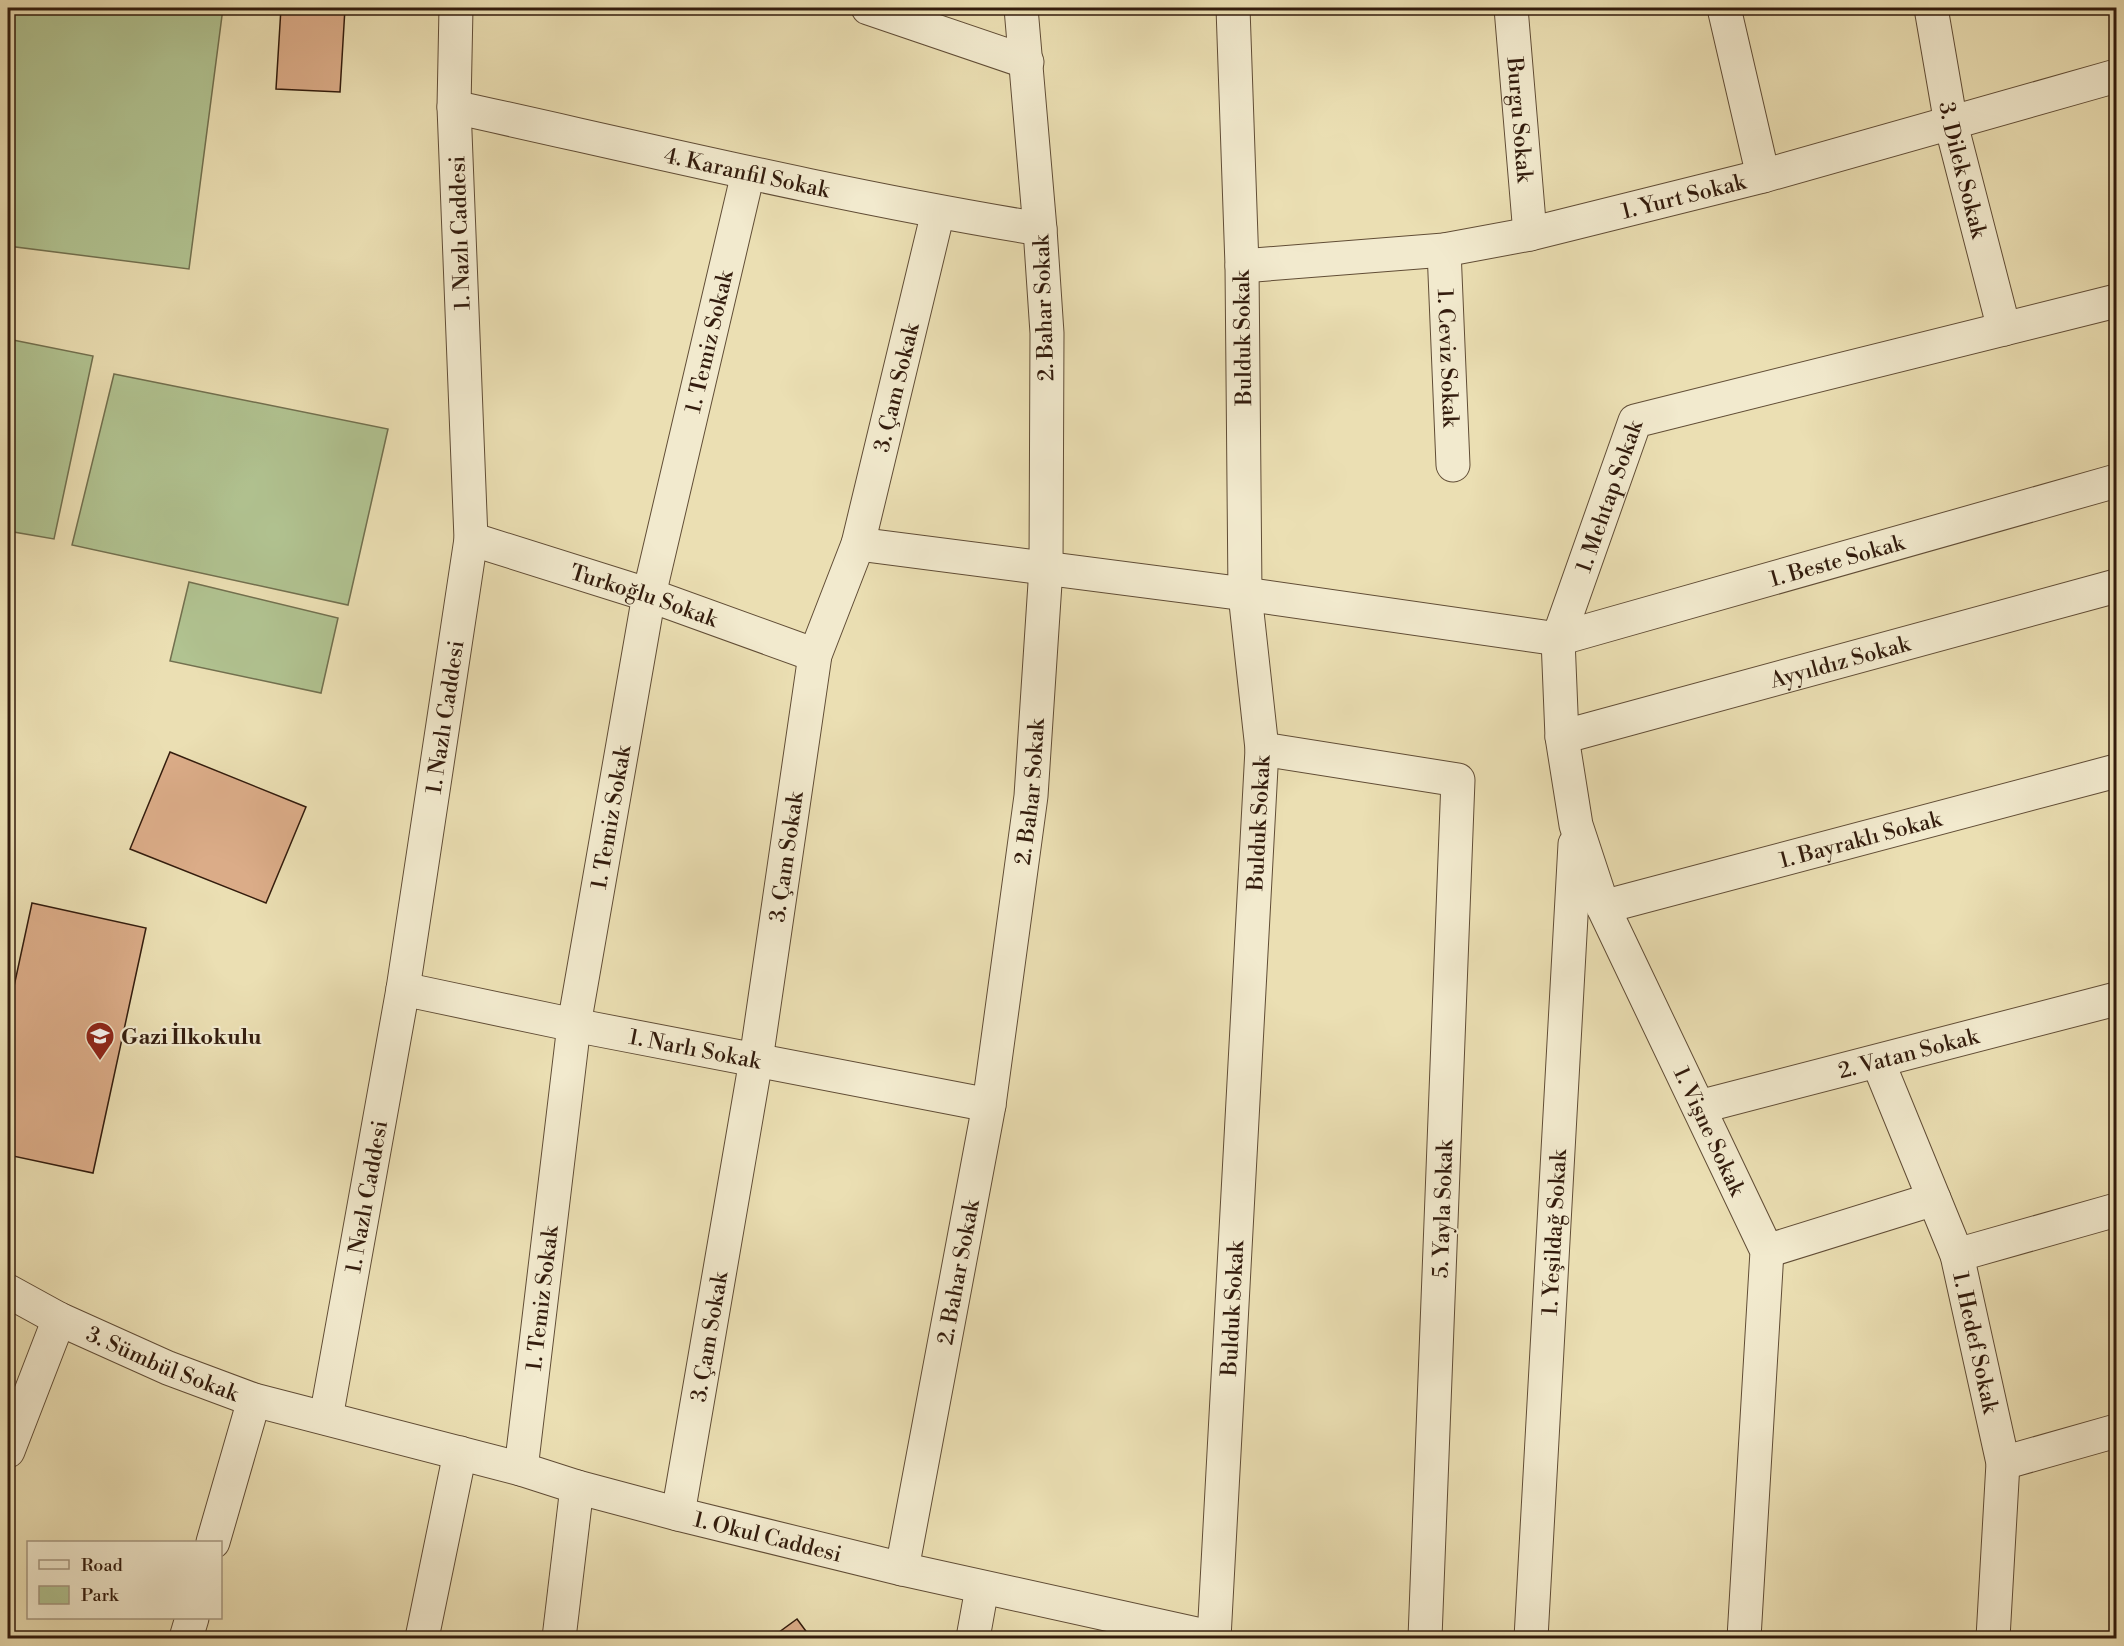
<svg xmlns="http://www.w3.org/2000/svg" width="2124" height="1646" viewBox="0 0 2124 1646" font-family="'Libre Bodoni',serif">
	<rect width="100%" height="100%" fill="#ebdfb3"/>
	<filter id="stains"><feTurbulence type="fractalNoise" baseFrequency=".00333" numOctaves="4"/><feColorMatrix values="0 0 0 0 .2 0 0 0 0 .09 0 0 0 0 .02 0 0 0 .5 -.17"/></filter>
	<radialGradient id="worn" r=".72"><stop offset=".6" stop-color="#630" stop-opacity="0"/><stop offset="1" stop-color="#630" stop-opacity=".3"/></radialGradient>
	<!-- green -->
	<g fill="#b1c391" stroke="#72704f" stroke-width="1.5">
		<polygon points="8,8 223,8 189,269 8,246"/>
		<polygon points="8,339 93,356 54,539 8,531"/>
		<polygon points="114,374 388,429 348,605 72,545"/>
		<polygon points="189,582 338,618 321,693 170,661"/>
	</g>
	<!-- building -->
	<g fill="#dbac88" stroke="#331c0d" stroke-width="1.5">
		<polygon points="281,8 345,8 340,92 276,89"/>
		<polygon points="170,752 306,807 266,903 130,849"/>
		<polygon points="32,903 146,928 93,1173 8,1155 8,1014"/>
		<polygon points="797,1619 811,1638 771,1638"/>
	</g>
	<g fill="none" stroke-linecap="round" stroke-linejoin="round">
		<!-- minor casing -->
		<g stroke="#614d36" stroke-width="35">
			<g id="minor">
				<polyline points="868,8 1027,62"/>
				<path id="s1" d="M1511,8L1530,234"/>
				<polyline points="1724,8 1763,176"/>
				<path id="s2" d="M1931,8L1951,124L2004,329"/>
				<path id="s3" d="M454,107C649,150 843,197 1040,229"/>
				<path id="s4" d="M1444,250L1453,465"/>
				<path id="s5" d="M1242,266L1444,250L1530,234L1763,176L2116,76"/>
				<path id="s6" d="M471,539L649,595L815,655"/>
				<path id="s7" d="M858,544L1245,594L1558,639L1635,421L2116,301"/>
				<path id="s8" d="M1562,737L2116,586"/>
				<polyline points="1262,749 1458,780 1425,1638"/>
				<path id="s9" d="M1603,907L2116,771"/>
				<path id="s10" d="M403,989L574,1025L989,1105"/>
				<path id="s11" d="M1878,1062L1957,1255L2003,1463L1993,1638"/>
				<path id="s12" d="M1699,1107L2116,999"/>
				<polyline points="1767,1251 1934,1199"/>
				<polyline points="1957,1255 2116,1210"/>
				<polyline points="8,1451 59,1319"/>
				<polyline points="2003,1463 2116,1431"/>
				<path id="s13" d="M521,1469L574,1025L649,595L748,173"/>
				<path id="s14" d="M678,1514L756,1060L815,655L858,544L938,212"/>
				<polyline points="213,1542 254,1400"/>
				<path id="s15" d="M902,1569L989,1105L1031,796L1046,568L1047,333L1040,229L1021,8"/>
				<polyline points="186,1638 192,1618"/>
				<polyline points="422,1638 460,1453"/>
				<polyline points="973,1638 982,1588"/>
				<path id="s16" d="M1214,1638L1262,749L1245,594L1242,266L1233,8"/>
				<path id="s17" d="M1531,1638L1575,844"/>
				<path id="s18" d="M1744,1638L1767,1251L1603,907L1576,825L1562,737L1558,639L2116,481"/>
			</g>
		</g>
		<!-- tertiary casing -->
		<g stroke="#614d36" stroke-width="35">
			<g id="tertiary">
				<path id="s19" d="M8,1291L59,1319L168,1368L254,1400L521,1469L577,1487L678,1514L902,1569L1215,1638"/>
				<path id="s20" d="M326,1418L403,989L471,539L454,107L456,8"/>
				<polyline points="559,1638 577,1487"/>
			</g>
		</g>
		<!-- minor -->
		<use href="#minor" stroke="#f2eace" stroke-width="33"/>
		<!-- tertiary -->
		<use href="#tertiary" stroke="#f2eace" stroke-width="33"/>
	</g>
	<!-- icons -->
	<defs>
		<g id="school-pin" transform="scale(1.5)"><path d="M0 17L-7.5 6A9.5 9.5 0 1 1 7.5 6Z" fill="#8f2418" stroke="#f2eace"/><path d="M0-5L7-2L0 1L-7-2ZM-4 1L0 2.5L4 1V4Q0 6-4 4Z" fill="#fff"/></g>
	</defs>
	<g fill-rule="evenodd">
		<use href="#school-pin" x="100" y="1036"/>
	</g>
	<g text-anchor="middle" stroke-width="4.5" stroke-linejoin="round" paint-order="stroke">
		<!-- street labels -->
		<g font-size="22" fill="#331c0d" stroke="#f2eace">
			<text dy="8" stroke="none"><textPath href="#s1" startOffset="112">Burgu Sokak</textPath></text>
			<text dy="8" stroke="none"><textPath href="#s2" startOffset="165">3. Dilek Sokak</textPath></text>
			<text dy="8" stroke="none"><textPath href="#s3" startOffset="300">4. Karanfil Sokak</textPath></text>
			<text dy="8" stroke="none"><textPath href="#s5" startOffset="448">1. Yurt Sokak</textPath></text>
			<text transform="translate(459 233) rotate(-92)" y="8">1. Nazlı Caddesi</text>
			<text transform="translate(1043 308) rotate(-92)" y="8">2. Bahar Sokak</text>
			<text transform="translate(1242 338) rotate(-91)" y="8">Bulduk Sokak</text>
			<text dy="8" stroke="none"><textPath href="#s13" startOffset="1144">1. Temiz Sokak</textPath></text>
			<text dy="8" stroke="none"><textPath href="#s4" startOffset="108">1. Ceviz Sokak</textPath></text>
			<text dy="8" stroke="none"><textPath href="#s14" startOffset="1150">3. Çam Sokak</textPath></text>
			<text dy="8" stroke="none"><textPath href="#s7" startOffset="858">1. Mehtap Sokak</textPath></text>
			<text dy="8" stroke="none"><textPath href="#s18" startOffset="1332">1. Beste Sokak</textPath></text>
			<text dy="8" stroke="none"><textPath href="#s6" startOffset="182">Turkoğlu Sokak</textPath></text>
			<text dy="8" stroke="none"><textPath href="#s8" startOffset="288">Ayyıldız Sokak</textPath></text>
			<text dy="8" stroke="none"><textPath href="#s20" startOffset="711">1. Nazlı Caddesi</textPath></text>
			<text dy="8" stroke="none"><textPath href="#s15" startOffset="788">2. Bahar Sokak</textPath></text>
			<text dy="8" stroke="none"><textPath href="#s13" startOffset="658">1. Temiz Sokak</textPath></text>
			<text dy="8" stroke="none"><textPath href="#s16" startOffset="816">Bulduk Sokak</textPath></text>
			<text dy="8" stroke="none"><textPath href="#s9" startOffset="266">1. Bayraklı Sokak</textPath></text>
			<text dy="8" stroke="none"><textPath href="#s14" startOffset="666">3. Çam Sokak</textPath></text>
			<text dy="8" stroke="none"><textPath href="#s10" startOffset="298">1. Narlı Sokak</textPath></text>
			<text dy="8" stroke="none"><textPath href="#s12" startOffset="216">2. Vatan Sokak</textPath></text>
			<text transform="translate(1710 1131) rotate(65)" y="8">1. Vişne Sokak</text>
			<text dy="8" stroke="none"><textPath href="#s20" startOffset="225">1. Nazlı Caddesi</textPath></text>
			<text transform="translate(1442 1209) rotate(-88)" y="8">5. Yayla Sokak</text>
			<text dy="8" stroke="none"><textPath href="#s17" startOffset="406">1. Yeşildağ Sokak</textPath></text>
			<text dy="8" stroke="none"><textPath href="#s15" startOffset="302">2. Bahar Sokak</textPath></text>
			<text dy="8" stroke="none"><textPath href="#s13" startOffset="172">1. Temiz Sokak</textPath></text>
			<text dy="8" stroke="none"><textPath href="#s16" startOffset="330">Bulduk Sokak</textPath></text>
			<text dy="8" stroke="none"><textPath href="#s14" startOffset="180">3. Çam Sokak</textPath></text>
			<text dy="8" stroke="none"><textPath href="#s11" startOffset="298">1. Hedef Sokak</textPath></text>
			<text dy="8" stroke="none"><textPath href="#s19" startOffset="171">3. Sümbül Sokak</textPath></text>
			<text dy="8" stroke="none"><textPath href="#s19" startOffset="801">1. Okul Caddesi</textPath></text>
		</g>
		<!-- poi labels -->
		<g font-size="22" font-weight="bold" fill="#331c0d" stroke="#f2eace" text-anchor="start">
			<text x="121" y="1044">Gazi İlkokulu</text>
		</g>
	</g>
	<!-- margin -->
	<rect width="2124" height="1646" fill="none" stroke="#ebdfb3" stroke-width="30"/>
	<rect x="9" y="9" width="2106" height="1628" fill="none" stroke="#331c0d" stroke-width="3"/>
	<rect x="15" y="15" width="2094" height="1616" fill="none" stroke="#331c0d" stroke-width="1.5"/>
	<!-- legend -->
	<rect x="27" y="1541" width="195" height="78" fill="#f2eace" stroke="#a69881" stroke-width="1.5"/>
	<rect x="39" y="1560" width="30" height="9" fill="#f2eace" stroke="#a69881" stroke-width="1.5"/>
	<text x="81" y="1571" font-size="18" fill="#331c0d">Road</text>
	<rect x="39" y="1586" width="30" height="18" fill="#b1c391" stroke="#a69881" stroke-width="1.5"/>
	<text x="81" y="1601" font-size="18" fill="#331c0d">Park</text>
	<rect width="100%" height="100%" filter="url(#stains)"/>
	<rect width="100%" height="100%" fill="url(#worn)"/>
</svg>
